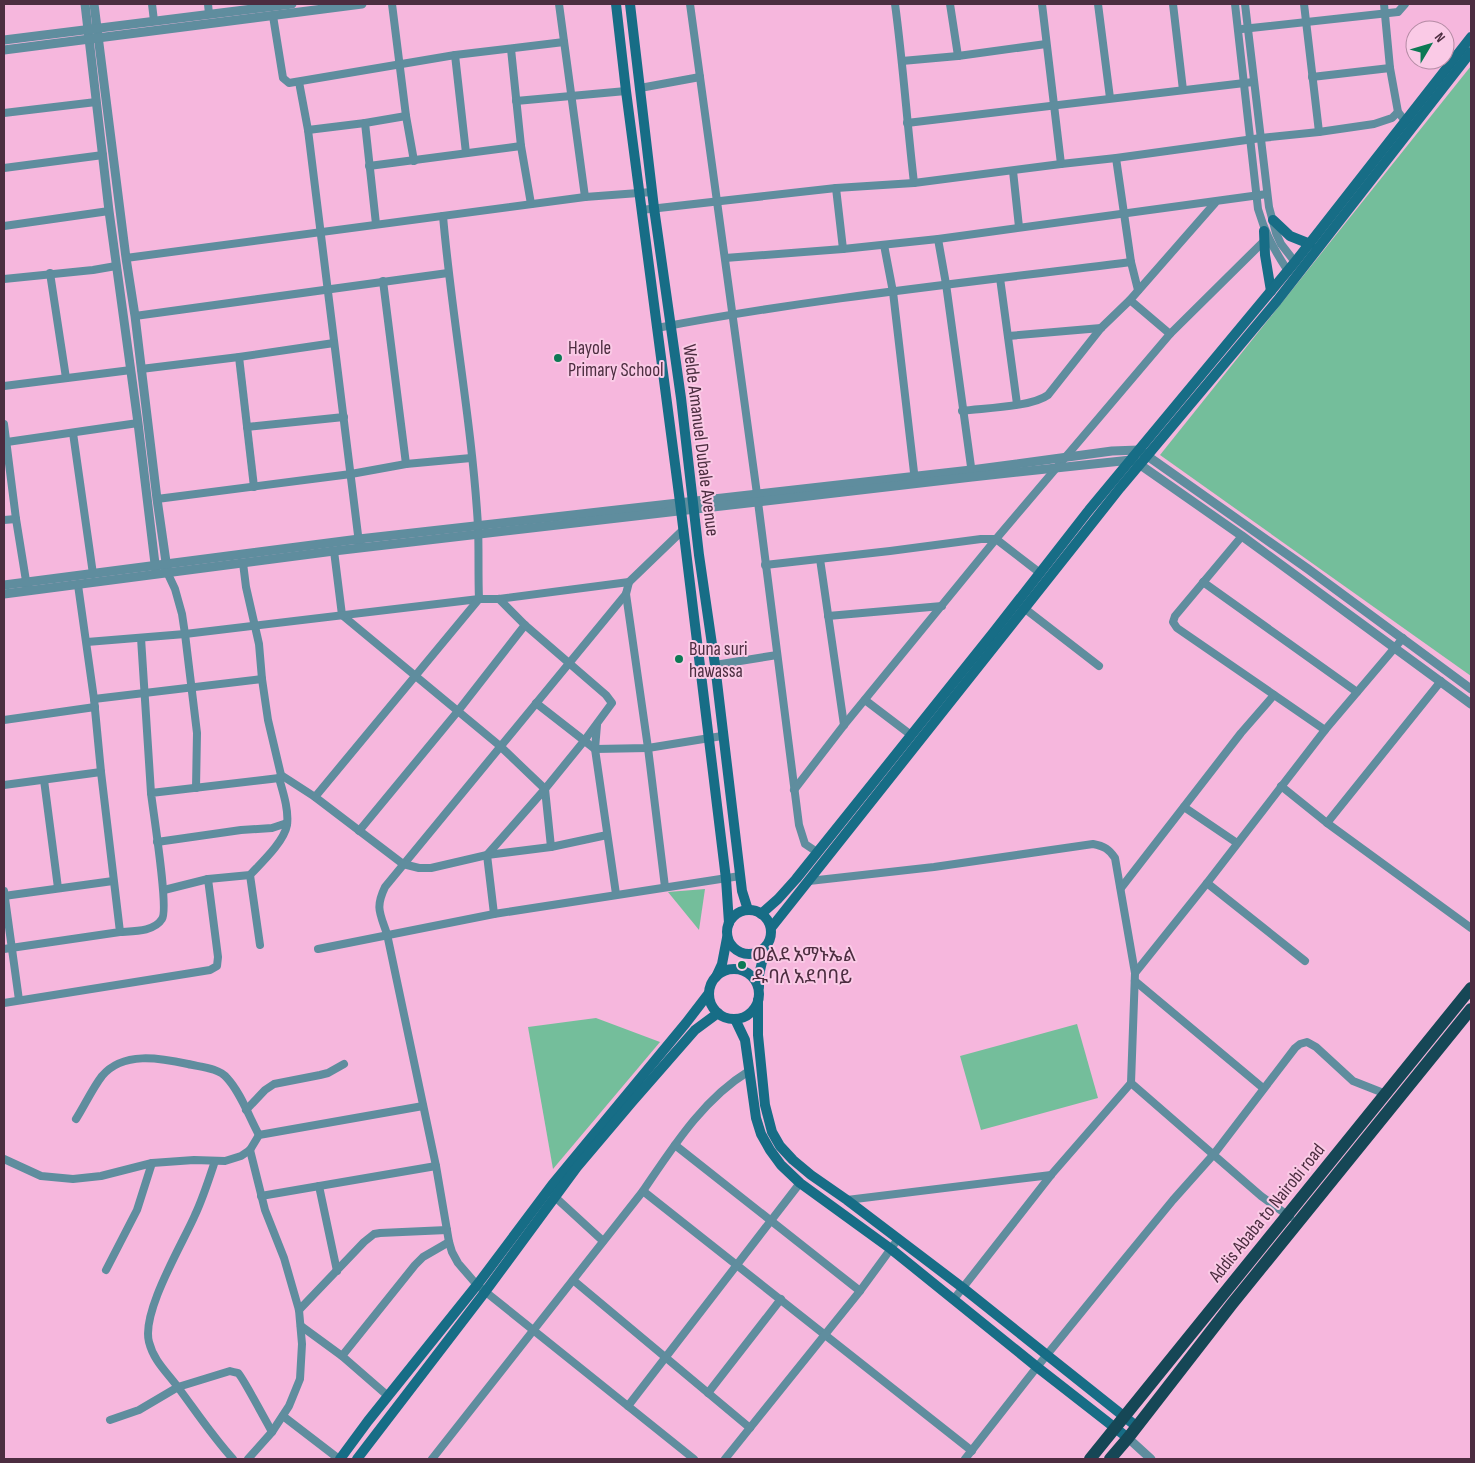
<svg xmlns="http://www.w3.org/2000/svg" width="1475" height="1463" viewBox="0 0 1475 1463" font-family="'Sofia Sans Condensed','Noto Sans Ethiopic',sans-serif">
	<rect width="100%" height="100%" fill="#f6b7dd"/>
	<!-- green -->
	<g fill="#74be9b">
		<polygon points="1471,66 1471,676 1160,455"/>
		<polygon points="705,889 699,930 668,892"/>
		<polygon points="596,1018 660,1042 553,1169 528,1027"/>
		<polygon points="1077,1024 1098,1098 981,1130 960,1056"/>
	</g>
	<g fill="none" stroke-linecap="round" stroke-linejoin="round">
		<!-- minor -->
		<g stroke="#5f8d9e" stroke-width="8">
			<polyline points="152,4 154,21"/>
			<polyline points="208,4 209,14"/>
			<polyline points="392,4 406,116 414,161"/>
			<polyline points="559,4 585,197"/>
			<polyline points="690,4 757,494 799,825 805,844 817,852"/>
			<path d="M895,4C903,63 907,123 914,183"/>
			<polyline points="950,4 958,56"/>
			<polyline points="1042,4 1061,164"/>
			<polyline points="1098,4 1110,98"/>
			<polyline points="1173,4 1183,90"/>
			<path d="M1235,4L1258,209C1265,233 1274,250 1288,271"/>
			<polyline points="1245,4 1269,207 1276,233 1281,244 1295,262"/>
			<polyline points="1304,4 1319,132"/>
			<polyline points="1384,4 1390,68 1398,112 1406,122"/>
			<polyline points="273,16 283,78 289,83 455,55 564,42"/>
			<polyline points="1242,29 1398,12 1405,4"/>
			<polyline points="511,49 521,146 531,204"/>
			<polyline points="455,55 466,153"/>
			<polyline points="902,61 958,56 1046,44"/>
			<polyline points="1312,77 1390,68"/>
			<polyline points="299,82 308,130 359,543"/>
			<polyline points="640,88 700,77"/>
			<polyline points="516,101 626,91"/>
			<polyline points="4,113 96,102"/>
			<polyline points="365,123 406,116"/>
			<polyline points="907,123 1253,82"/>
			<polyline points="308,130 365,123 376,224"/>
			<polyline points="1116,158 1131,262 1138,290"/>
			<polyline points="369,166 521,146"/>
			<polyline points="4,168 103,155"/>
			<polyline points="1013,171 1019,227"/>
			<polyline points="836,188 843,249"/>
			<polyline points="641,210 836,188 914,183 1061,164 1116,158 1261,138 1319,132 1374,124 1392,118 1398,112"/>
			<polyline points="4,226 109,211"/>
			<polyline points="938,239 946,284 972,474"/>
			<polyline points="884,245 893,292 915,481"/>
			<polyline points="126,258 585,197 652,192"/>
			<polyline points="725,258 843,249 938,239 1267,194"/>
			<polyline points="50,273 66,378"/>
			<polyline points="1000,278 1017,404"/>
			<polyline points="4,279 93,270 116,266"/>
			<polyline points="383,281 406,464"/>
			<polyline points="1130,300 1170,334"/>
			<polyline points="135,316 448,273"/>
			<path d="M657,328C814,298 973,282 1131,262"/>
			<polyline points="1008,336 1101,328"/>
			<polyline points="239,357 254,487"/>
			<polyline points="141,369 239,357 334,343"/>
			<polyline points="4,386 131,370"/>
			<path d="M962,411C984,408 1032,407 1048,395L1101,328L1130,300L1215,203"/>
			<polyline points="4,424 16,519 27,587"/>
			<polyline points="247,427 344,417"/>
			<polyline points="73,433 93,574"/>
			<polyline points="7,442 138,423"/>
			<polyline points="157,499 351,474 406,464 471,458"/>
			<polyline points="4,520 16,519"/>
			<path d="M684,529L629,582L626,594L385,887C375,908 380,913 387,934L436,1166L449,1242L452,1252L458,1263L477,1285L694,1459"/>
			<polyline points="1242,536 1175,616 1173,622 1177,628 1325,730"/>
			<polyline points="334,551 342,615 500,746 545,789 551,847"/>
			<polyline points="820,559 844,725"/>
			<polyline points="243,563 246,587 259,644 262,679 268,720 281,775 315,797 403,864 419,868 431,868 487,855 551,847 607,835"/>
			<polyline points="765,565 890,551 981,539 996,539 1040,573"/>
			<polyline points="168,574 175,589 182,614 185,634 197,733 196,788"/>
			<polyline points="1203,582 1357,692"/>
			<polyline points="626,594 648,748 665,887"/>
			<polyline points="1024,608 1099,666"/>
			<polyline points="828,616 942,606"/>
			<polyline points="141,638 151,793"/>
			<polyline points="87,642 185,634 479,599 499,599 629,582"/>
			<polyline points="715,665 777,655"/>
			<polyline points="94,699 262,679"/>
			<polyline points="865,700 911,735"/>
			<polyline points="536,703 595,749 648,748 722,736"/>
			<polyline points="4,720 95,707"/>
			<polyline points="597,725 595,749 616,894"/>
			<polyline points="44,780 58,888"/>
			<polyline points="4,785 101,772"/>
			<polyline points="1281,786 1327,823 1471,928"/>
			<polyline points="794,790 844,725 996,539 1170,334 1263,242"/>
			<path d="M315,797L479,599C478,575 479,550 478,526C472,423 452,320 443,216"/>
			<polyline points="1184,807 1237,843"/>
			<polyline points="1327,823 1441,681"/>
			<polyline points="359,831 458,711 525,625"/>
			<polyline points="157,842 241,830 272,828 287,823"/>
			<polyline points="250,875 260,945"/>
			<path d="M208,879L250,875C261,863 284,842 287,825C289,810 283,792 279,778"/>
			<path d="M809,881L934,867L1093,844C1104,846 1109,849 1115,858L1135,973"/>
			<polyline points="1207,883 1305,961"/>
			<polyline points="1121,888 1241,733 1274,695"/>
			<polyline points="4,891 19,1000"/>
			<polyline points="4,896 113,881"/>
			<polyline points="494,914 487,855 545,789 584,741 612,703 606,695 525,625 499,599"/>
			<path d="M120,932C133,931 154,932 162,919C169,909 153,811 151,793L271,779L279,778L281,775"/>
			<polyline points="4,949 120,932 101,772 94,699 78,585"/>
			<polyline points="318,949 494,914 740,876"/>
			<polyline points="1135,981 1263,1088"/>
			<polyline points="4,1003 210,970 217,966 218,957 208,879 164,890"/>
			<polyline points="1131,1083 1261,1196 1290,1217"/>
			<polyline points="246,1110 265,1090 274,1084 320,1075 328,1073 344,1064"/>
			<path d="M76,1119C85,1105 92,1089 102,1076C123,1051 160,1058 188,1064C200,1067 219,1068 227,1078C241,1093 249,1117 259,1135"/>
			<polyline points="675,1145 860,1291"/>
			<polyline points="4,1159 41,1176 73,1179 101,1176 152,1163 194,1160 225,1161 241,1156 250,1150 259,1135 423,1106"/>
			<path d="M215,1161C209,1179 203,1198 195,1215C183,1243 141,1312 149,1342C154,1362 168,1373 180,1390C197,1413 213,1437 233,1459"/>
			<polyline points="319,1186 337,1271"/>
			<polyline points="643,1191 972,1451"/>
			<polyline points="554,1192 555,1197 603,1241"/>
			<polyline points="261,1196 436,1166"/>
			<polyline points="847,1200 1051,1175"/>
			<polyline points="106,1270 137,1210 152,1163"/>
			<polyline points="573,1280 750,1428"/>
			<polyline points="954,1299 1051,1175 1131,1083 1135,973 1207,883 1325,730 1403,638"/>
			<polyline points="299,1310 364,1242 374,1234 380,1233 447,1230"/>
			<polyline points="301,1326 342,1356 388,1396"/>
			<polyline points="342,1356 415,1265 423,1257 449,1242"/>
			<polyline points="708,1393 781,1299"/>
			<polyline points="628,1406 800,1183"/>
			<polyline points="283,1416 339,1459"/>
			<path d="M110,1420L139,1410L178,1387L230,1371C232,1372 235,1372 238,1373C242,1376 267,1423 272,1432"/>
			<polyline points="248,1459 272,1432 289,1406 300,1379 302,1344 299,1310 284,1258 265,1210 250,1150"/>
			<path d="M432,1459L643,1191C673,1147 703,1099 749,1071"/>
			<polyline points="725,1459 860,1291 898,1239"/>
			<polyline points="965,1459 1037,1367 1123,1261 1173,1200 1214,1154 1295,1048 1300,1044 1307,1042 1316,1047 1353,1081 1386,1094"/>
		</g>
		<!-- tertiary -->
		<g stroke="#5f8d9e" stroke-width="9">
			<polyline points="85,4 109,211 138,423 156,572"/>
			<polyline points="94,4 126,258 135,316 157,499 167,569"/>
			<polyline points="4,40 292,4"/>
			<polyline points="4,50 362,4"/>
			<polyline points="4,585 359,539 971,470 1112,451 1139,450 1308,569 1471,689"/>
			<polyline points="4,594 334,551 972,477 1131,460 1139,464 1242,536 1471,704"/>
			<polyline points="1128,1438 1151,1459"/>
		</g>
		<!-- secondary -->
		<g stroke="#176d86" stroke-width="10">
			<polyline points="616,4 626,91 680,502 726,879 729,923"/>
			<polyline points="630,4 654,208 681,398 699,555 715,665 742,891 748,910"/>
			<polyline points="1273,220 1290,236 1310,244"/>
			<polyline points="1264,231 1265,255 1271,291"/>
			<circle cx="749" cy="932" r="22"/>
			<polyline points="761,914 778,899 796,879 993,633 1089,510 1295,262 1471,37"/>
			<polyline points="771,928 1120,488 1277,301 1471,52"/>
			<circle cx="734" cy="994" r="25"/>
			<polyline points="716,977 722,964 727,938"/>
			<polyline points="759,987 759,975 765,949"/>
			<polyline points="758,1000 758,1035 765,1105 772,1132 780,1146 793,1160 811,1175 847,1200 963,1288 1136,1426"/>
			<polyline points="735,1019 745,1040 756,1118 761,1134 770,1150 781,1165 800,1183 891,1249 1037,1367 1128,1438"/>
			<polyline points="340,1459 368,1421 477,1285 552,1185 686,1023 709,993"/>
			<polyline points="357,1459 485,1292 577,1167 632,1102 695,1030 718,1013"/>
		</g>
		<!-- trunk -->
		<g stroke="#164756" stroke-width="12">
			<polyline points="1090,1459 1471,988"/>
			<polyline points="1110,1459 1128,1438 1232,1304 1471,1009"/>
		</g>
	</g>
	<!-- markers -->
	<g fill="#0c7954" stroke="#facae6" stroke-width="2">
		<circle cx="558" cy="358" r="5"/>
		<circle cx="679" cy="659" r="5"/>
		<circle cx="742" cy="965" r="5"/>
	</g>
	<g text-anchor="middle" stroke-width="4" stroke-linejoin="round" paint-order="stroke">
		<!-- poi labels -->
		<g font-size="19" fill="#4c2d40" stroke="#facae6" text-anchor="start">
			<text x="568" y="354">Hayole<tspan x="568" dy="22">Primary School</tspan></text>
			<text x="689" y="655">Buna suri<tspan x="689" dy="22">hawassa</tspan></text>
			<text x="752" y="961">ወልደ አማኑኤል<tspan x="752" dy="22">ዱባለ አደባባይ</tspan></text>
		</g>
		<!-- street labels -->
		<g font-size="19" fill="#4c2d40" stroke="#facae6">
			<text transform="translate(702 440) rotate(83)" y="7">Welde Amanuel Dubale Avenue</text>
			<text transform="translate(1266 1212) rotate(-51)" y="7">Addis Ababa to Nairobi road</text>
		</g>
	</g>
	<!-- border -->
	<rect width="1475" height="1463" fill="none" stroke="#4c2d40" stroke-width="10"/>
	<!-- north arrow -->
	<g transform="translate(1430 45) rotate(52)"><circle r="24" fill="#facae6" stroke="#b48ba4"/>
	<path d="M0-4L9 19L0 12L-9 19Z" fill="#0c7954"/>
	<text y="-8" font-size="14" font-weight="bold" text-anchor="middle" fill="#4c2d40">N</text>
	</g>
</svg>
